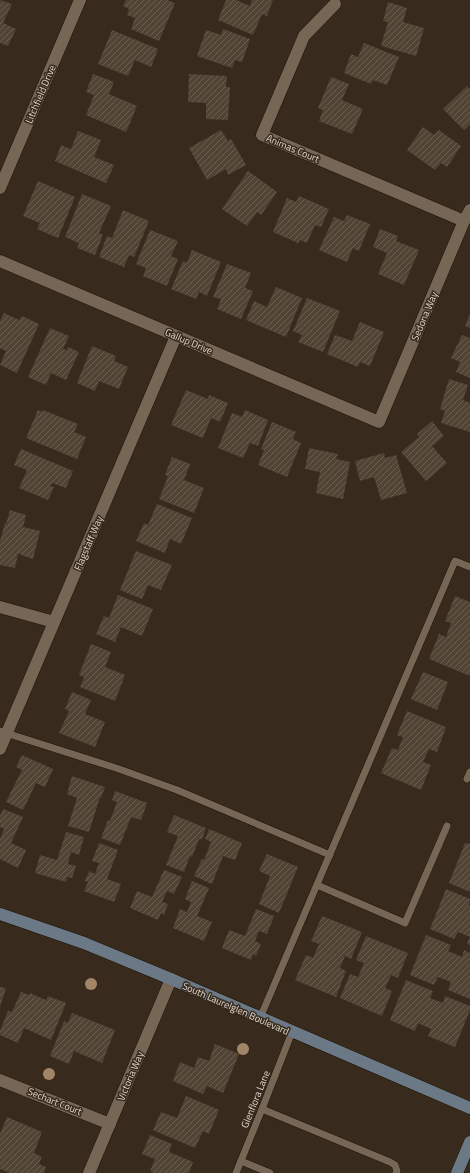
<svg xmlns="http://www.w3.org/2000/svg" width="470" height="1173" viewBox="0 0 470 1173" font-family="'Titillium Web',sans-serif">
	<defs>
		<pattern id="building-hatch" width="6" height="6" patternUnits="userSpaceOnUse"><rect width="6" height="6" fill="#524435"/><path d="M-1 1l2-2M0 6l6-6M5 7l2-2" fill="none" stroke="#6b5e51"/></pattern>
	</defs>
	<rect width="100%" height="100%" fill="#382b1d"/>
	<!-- building -->
	<g fill="url(#building-hatch)">
		<polygon points="0,0 12,4 3,23 16,29 8,46 0,43"/>
		<polygon points="126,0 167,0 175,3 159,41 131,29 135,18 127,15 129,9 123,6"/>
		<polygon points="226,0 236,0 250,6 252,0 273,0 267,16 262,14 253,35 218,20"/>
		<polygon points="388,2 407,8 403,22 424,28 416,56 381,46 388,22 383,21"/>
		<polygon points="223,29 250,39 242,62 235,60 232,68 197,56 206,30 221,35"/>
		<polygon points="112,30 158,49 151,67 135,60 128,76 98,64"/>
		<polygon points="364,43 399,57 387,85 373,80 371,84 344,73 351,54 358,57"/>
		<polygon points="93,74 114,82 109,94 137,106 126,132 86,115 94,95 86,92"/>
		<polygon points="189,74 227,76 226,87 230,87 228,120 206,119 206,103 188,102"/>
		<polygon points="331,77 349,84 342,100 363,109 352,134 319,121 323,110 318,108"/>
		<polygon points="467,86 470,89 470,124 464,130 443,109"/>
		<polygon points="423,127 434,135 439,130 461,146 447,167 441,163 435,170 407,150"/>
		<polygon points="221,130 228,141 231,139 246,165 228,175 226,169 207,180 189,148"/>
		<polygon points="78,131 101,140 94,157 114,165 106,183 55,161 61,145 71,149"/>
		<polygon points="248,171 277,192 261,215 257,212 247,226 222,209"/>
		<polygon points="38,181 75,197 58,238 37,229 40,223 23,216"/>
		<polygon points="82,194 111,206 99,233 103,235 95,255 77,248 79,243 65,237"/>
		<polygon points="299,196 329,209 321,227 315,225 307,243 300,240 298,243 273,232 287,198 296,202"/>
		<polygon points="123,210 149,221 134,257 129,255 124,267 99,257 107,236 112,238"/>
		<polygon points="347,215 370,224 359,251 353,248 347,262 319,250 334,217 344,221"/>
		<polygon points="380,229 398,236 396,241 419,250 404,285 378,274 387,253 373,247"/>
		<polygon points="150,230 178,241 171,256 178,259 167,286 143,276 146,268 136,264"/>
		<polygon points="192,250 221,262 207,296 199,292 196,299 171,289 183,261 187,263"/>
		<polygon points="227,264 251,273 245,288 253,291 241,319 217,309 221,299 213,297"/>
		<polygon points="276,287 302,298 286,337 246,320 254,301 267,307"/>
		<polygon points="307,298 340,311 323,352 298,342 302,335 293,331"/>
		<polygon points="4,313 19,320 22,316 39,324 17,373 0,365 6,351 0,348 0,321"/>
		<polygon points="470,314 470,328 465,326"/>
		<polygon points="360,322 384,332 370,366 360,362 358,367 327,354 335,335 352,341"/>
		<polygon points="50,328 69,336 63,349 67,350 68,347 79,352 66,380 51,373 46,385 28,377"/>
		<polygon points="462,335 470,338 470,378 456,372 460,362 451,358"/>
		<polygon points="92,346 116,356 114,361 128,367 119,389 99,381 95,391 77,383"/>
		<polygon points="449,379 468,385 463,400 470,403 470,432 441,423 445,411 440,409"/>
		<polygon points="186,390 208,399 209,395 228,403 220,422 211,418 203,438 171,425"/>
		<polygon points="38,410 42,412 43,410 78,424 74,432 86,437 77,459 26,438"/>
		<polygon points="245,410 268,420 258,446 250,443 243,458 218,448 232,413 242,417"/>
		<polygon points="432,421 444,436 432,446 447,463 426,481 401,452 419,437 417,434"/>
		<polygon points="272,422 296,432 293,439 301,443 287,477 258,465 264,450 261,449"/>
		<polygon points="309,448 338,454 336,459 350,462 343,499 316,493 320,472 305,469"/>
		<polygon points="21,449 73,471 66,488 52,483 50,486 54,487 48,500 19,488 27,470 14,465"/>
		<polygon points="384,453 385,458 396,455 407,493 381,500 374,477 360,481 355,461"/>
		<polygon points="172,457 190,464 184,480 204,488 194,513 159,499 168,476 165,475"/>
		<polygon points="157,504 192,518 181,544 170,539 165,553 136,541 144,523 148,525"/>
		<polygon points="10,510 26,515 23,527 40,531 33,559 21,555 21,554 18,554 15,568 0,565 0,541 5,523 6,524"/>
		<polygon points="136,551 172,565 161,590 148,585 142,599 120,590"/>
		<polygon points="118,595 153,609 142,636 121,627 115,642 96,634 104,616 109,618"/>
		<polygon points="455,596 470,602 470,676 429,659 439,634 446,637 451,623 445,621"/>
		<polygon points="91,644 111,652 105,667 125,675 115,701 80,687 84,677 79,675"/>
		<polygon points="423,672 448,682 437,710 411,699"/>
		<polygon points="72,692 91,700 85,714 105,722 95,747 59,733 69,711 65,709"/>
		<polygon points="407,711 446,727 437,752 429,749 423,762 431,765 421,790 381,773 392,748 398,750 403,737 397,735"/>
		<polygon points="22,755 53,769 45,787 36,783 23,810 6,802 22,770 16,767"/>
		<polygon points="72,776 105,787 101,798 100,797 89,832 68,826 77,798 67,794"/>
		<polygon points="115,791 147,803 141,820 131,817 120,845 101,838 108,820 110,821 117,802 112,800"/>
		<polygon points="3,809 23,817 11,843 26,850 18,868 0,859 0,839 4,829 0,827 0,816"/>
		<polygon points="174,815 206,828 202,839 199,839 192,857 190,856 184,872 166,865 178,836 167,832"/>
		<polygon points="209,829 242,843 235,860 223,856 212,884 194,876 202,859 204,860 211,842 205,839"/>
		<polygon points="66,832 84,837 79,855 71,852 68,864 76,866 72,878 67,877 66,882 35,873 40,855 57,860"/>
		<polygon points="99,843 118,850 107,879 121,884 114,902 84,891 88,882 85,881 89,871 95,874 99,863 92,861"/>
		<polygon points="465,843 470,844 470,892 449,883"/>
		<polygon points="267,854 298,867 279,913 259,904 270,876 259,871"/>
		<polygon points="164,870 182,877 174,894 167,891 162,902 168,904 164,915 161,913 158,920 130,908 137,891 152,897"/>
		<polygon points="192,881 209,888 197,916 212,922 204,941 173,928 180,909 187,912 191,902 185,899"/>
		<polygon points="446,889 470,899 469,906 470,906 470,945 467,944 470,937 458,932 454,939 430,929"/>
		<polygon points="256,909 274,916 267,934 259,931 255,941 261,944 256,956 253,954 251,960 222,948 229,930 245,936"/>
		<polygon points="322,916 362,932 351,959 345,956 340,968 346,971 336,997 295,980 306,955 313,958 319,944 311,941"/>
		<polygon points="426,935 451,945 448,951 462,957 464,950 470,953 470,999 448,990 451,982 438,977 434,985 410,975"/>
		<polygon points="366,936 408,953 398,978 391,975 385,988 392,991 382,1016 340,998 350,974 358,977 364,963 356,960"/>
		<polygon points="406,980 433,991 430,998 443,1003 445,996 470,1006 470,1010 455,1047 428,1036 431,1029 418,1023 415,1031 390,1020"/>
		<polygon points="0,987 6,988 0,1007"/>
		<polygon points="21,992 29,995 30,993 46,1000 48,996 66,1003 51,1040 24,1028 18,1043 0,1035 0,1031 8,1011 12,1012"/>
		<polygon points="72,1013 115,1030 102,1063 74,1051 69,1064 50,1056 64,1021 68,1023"/>
		<polygon points="215,1044 239,1054 223,1093 207,1086 203,1094 173,1081 180,1062 194,1068 198,1057 209,1061"/>
		<polygon points="186,1096 219,1110 209,1134 203,1131 195,1148 153,1130 161,1112 177,1118"/>
		<polygon points="7,1117 42,1132 34,1153 42,1157 39,1164 46,1167 44,1173 10,1173 0,1169 0,1134"/>
		<polygon points="150,1135 172,1144 169,1152 193,1162 189,1173 154,1173 150,1171 155,1159 142,1154"/>
	</g>
	<g fill="none" stroke-linecap="round" stroke-linejoin="round">
		<!-- lane casing -->
		<g stroke="#1f1306" stroke-width="8">
			<g id="lane">
				<polyline points="0,731 119,769 177,790 330,855"/>
				<polyline points="467,779 470,772"/>
				<polyline points="317,885 405,923 447,826"/>
				<polyline points="260,1018 455,561 470,567"/>
				<polyline points="262,1109 390,1162 395,1165 397,1171 396,1173"/>
				<polyline points="241,1161 270,1173"/>
				<polyline points="236,1173 262,1109 292,1032"/>
			</g>
		</g>
		<!-- street casing -->
		<g stroke="#1f1306" stroke-width="13">
			<g id="street">
				<polyline points="335,4 304,36 262,135 464,221"/>
				<polyline points="0,188 80,0"/>
				<polyline points="0,261 379,422 464,221 470,210"/>
				<polyline points="0,607 54,622"/>
				<polyline points="0,749 176,336"/>
				<polyline points="0,1080 110,1124"/>
				<polyline points="89,1173 171,979"/>
			</g>
		</g>
		<!-- secondary casing -->
		<g stroke="#1f1306" stroke-width="13">
			<g id="secondary">
				<polyline points="0,914 84,943 171,979 470,1108"/>
				<polyline points="457,1173 470,1142"/>
			</g>
		</g>
		<!-- lane -->
		<use href="#lane" stroke="#756656" stroke-width="7"/>
		<!-- street -->
		<use href="#street" stroke="#756656" stroke-width="12"/>
		<!-- secondary -->
		<use href="#secondary" stroke="#6b7986" stroke-width="12"/>
	</g>
	<!-- trees -->
	<g fill="#a28566">
		<circle cx="91" cy="984" r="6"/>
		<circle cx="243" cy="1049" r="6"/>
		<circle cx="49" cy="1074" r="6"/>
	</g>
	<g text-anchor="middle" stroke-width="3" stroke-linejoin="round" paint-order="stroke">
		<!-- street labels -->
		<g font-size="10" fill="#e1d8cf" stroke="#382b1d">
			<text transform="translate(40 94) rotate(-67)" y="4">Litchfield Drive</text>
			<text transform="translate(293 148) rotate(23)" y="4">Animas Court</text>
			<text transform="translate(424 316) rotate(-67)" y="4">Sedona Way</text>
			<text transform="translate(189 341) rotate(23)" y="4">Gallup Drive</text>
			<text transform="translate(88 543) rotate(-67)" y="4">Flagstaff Way</text>
			<text transform="translate(236 1008) rotate(24)" y="4">South Laurelglen Boulevard</text>
			<text transform="translate(130 1076) rotate(-67)" y="4">Victoria Way</text>
			<text transform="translate(255 1099) rotate(-68)" y="4">Glenflora Lane</text>
			<text transform="translate(55 1101) rotate(22)" y="4">Sechart Court</text>
		</g>
	</g>
</svg>
